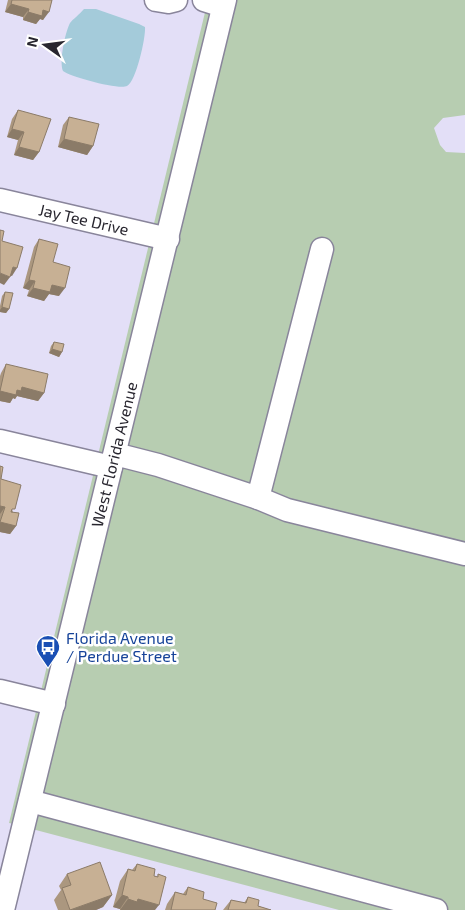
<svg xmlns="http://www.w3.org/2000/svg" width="465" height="910" viewBox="0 0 465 910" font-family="'Exo 2',sans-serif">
	<rect width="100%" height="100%" fill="#e3dff7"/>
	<!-- green -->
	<g fill="#b7cdb1">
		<polygon points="208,0 215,0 14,824 9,823"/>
		<polygon points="234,0 465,0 465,115 443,118 434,128 440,145 446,152 465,153 465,910 339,910 32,829"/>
	</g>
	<!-- water -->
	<path fill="#a4cbda" d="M84,9H96L139,24L145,27C146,37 136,82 127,86C119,90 71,77 63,71C59,61 65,33 70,23C73,19 80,14 84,9Z"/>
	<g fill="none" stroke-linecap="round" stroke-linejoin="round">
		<!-- minor casing -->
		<g stroke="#89859b" stroke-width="25">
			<g id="minor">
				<polyline points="156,0 168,2 176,0"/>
				<polyline points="204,0 223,6"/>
				<path id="s1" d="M0,200L168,239"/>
				<polyline points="0,441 111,467"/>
				<polyline points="115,454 158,465 258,498 322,249"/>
				<polyline points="258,498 287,510 465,554"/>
				<polyline points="0,691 54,704"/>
				<polyline points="30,801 436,910"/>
				<path id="s2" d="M3,910L225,0"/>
			</g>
		</g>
		<!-- minor -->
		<use href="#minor" stroke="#fff" stroke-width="22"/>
	</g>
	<!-- wall -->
	<g fill="#ab977f">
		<polygon points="8,0 52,0 43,20 40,19 36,24 23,20 23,17 5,12"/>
		<polygon points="18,110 39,152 33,160 14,155 18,140 7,137 12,119"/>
		<polygon points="69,117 93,146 87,155 58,147 63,125"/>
		<polygon points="39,239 53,262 59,296 49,294 44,301 27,296 29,290 23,288 34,247"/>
		<polygon points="5,292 9,309 6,313 0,312 0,306 2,296"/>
		<polygon points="54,342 62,352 59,357 49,353 51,346"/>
		<polygon points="6,364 44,393 38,401 17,396 15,399 13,398 10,403 0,401 0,376 1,373"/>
		<polygon points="0,466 1,479 13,512 16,526 10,534 0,532"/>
		<polygon points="137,864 154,876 157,877 158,874 155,910 120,910 120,909 113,907 120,881 128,869 132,870"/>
		<polygon points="67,874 112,895 103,907 96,910 58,910 54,900 61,890 59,886"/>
		<polygon points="188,887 203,899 215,910 165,910 167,904 175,892 183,894"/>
		<polygon points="248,897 258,906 271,910 223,910 231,900 244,903"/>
	</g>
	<!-- shaded-wall -->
	<g fill="#8b7b68">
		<polygon points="11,4 29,9 23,17 5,12"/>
		<polygon points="43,10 49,12 43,20 40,19 36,24 23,20 28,12"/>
		<polygon points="12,129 24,132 18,140 7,137"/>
		<polygon points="64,139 93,146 87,155 58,147"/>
		<polygon points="19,147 39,152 33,160 14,155"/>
		<polygon points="13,267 17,268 12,276 7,275"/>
		<polygon points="0,273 10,277 4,285 0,283"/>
		<polygon points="29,280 35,281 29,290 23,288"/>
		<polygon points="52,285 65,288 59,296 49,294 44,301 27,296 33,288"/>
		<polygon points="2,307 9,309 6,313 0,312 0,310"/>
		<polygon points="52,349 62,352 59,357 49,353"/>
		<polygon points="22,387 44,393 38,401 17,396 15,399 13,398 10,403 0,401 0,391"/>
		<polygon points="0,506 5,507 0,514"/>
		<polygon points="0,522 16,526 10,534 0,532"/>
		<polygon points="112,895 103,907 96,910 71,910"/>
		<polygon points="122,895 128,897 120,909 113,907"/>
		<polygon points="128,899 138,899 159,905 155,910 120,910"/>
	</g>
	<!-- building -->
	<g fill="#c7b094" stroke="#8b7b68">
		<polygon points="12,0 52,0 49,12 43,10 42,16 28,12 29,9 11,4"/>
		<polygon points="18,110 51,119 39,152 19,147 24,132 12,129"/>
		<polygon points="69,117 99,124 93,146 64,139"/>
		<polygon points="0,230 4,231 2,241 23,247 17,268 13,267 10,277 0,273"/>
		<polygon points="39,239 58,244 53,262 70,267 65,288 52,285 50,292 33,288 35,281 29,280"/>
		<polygon points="5,292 13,293 9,309 2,307"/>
		<polygon points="54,342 64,344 62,352 52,349"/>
		<polygon points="6,364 48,374 44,393 22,387 21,391 17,390 16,395 0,391"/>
		<polygon points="0,466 3,467 1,479 21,485 15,509 12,509 11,512 19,513 16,526 0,522 5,507 0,506"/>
		<polygon points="100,862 112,895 70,910 62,888 71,885 67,874"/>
		<polygon points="137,864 155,869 154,876 158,877 158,874 166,877 159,905 138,899 137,902 128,899 128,897 122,895 128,869 135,871"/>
		<polygon points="188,887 204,892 203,899 217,903 215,910 171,910 175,892 186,895"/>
		<polygon points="248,897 259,900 258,906 271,910 228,910 231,900 246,903"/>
	</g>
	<!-- icons -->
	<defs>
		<g id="bus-pin" transform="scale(1.25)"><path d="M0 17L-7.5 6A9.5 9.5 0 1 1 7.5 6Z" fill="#1a4fb4" stroke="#fff"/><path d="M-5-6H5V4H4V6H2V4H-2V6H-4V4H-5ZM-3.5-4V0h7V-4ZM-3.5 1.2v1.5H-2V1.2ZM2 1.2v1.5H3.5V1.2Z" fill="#fff"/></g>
	</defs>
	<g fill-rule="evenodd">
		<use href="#bus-pin" x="48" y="647"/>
	</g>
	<g text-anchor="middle" stroke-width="5" stroke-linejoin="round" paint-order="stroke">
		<!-- street labels -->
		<g font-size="16" fill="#28262f" stroke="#fff">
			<text dy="6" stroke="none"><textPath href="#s1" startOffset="86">Jay Tee Drive</textPath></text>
			<text dy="6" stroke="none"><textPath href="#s2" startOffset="469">West Florida Avenue</textPath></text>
		</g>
		<!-- transit labels -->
		<g font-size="16" fill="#164399" stroke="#fff" text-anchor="start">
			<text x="66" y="644">Florida Avenue<tspan x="66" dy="18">/ Perdue Street</tspan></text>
		</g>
	</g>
	<!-- north arrow -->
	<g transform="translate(45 45) rotate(284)" stroke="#ffffff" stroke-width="4" paint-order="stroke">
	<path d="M0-4L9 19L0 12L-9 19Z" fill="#28262f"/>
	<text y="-8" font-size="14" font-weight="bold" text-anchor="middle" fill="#28262f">N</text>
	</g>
</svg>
